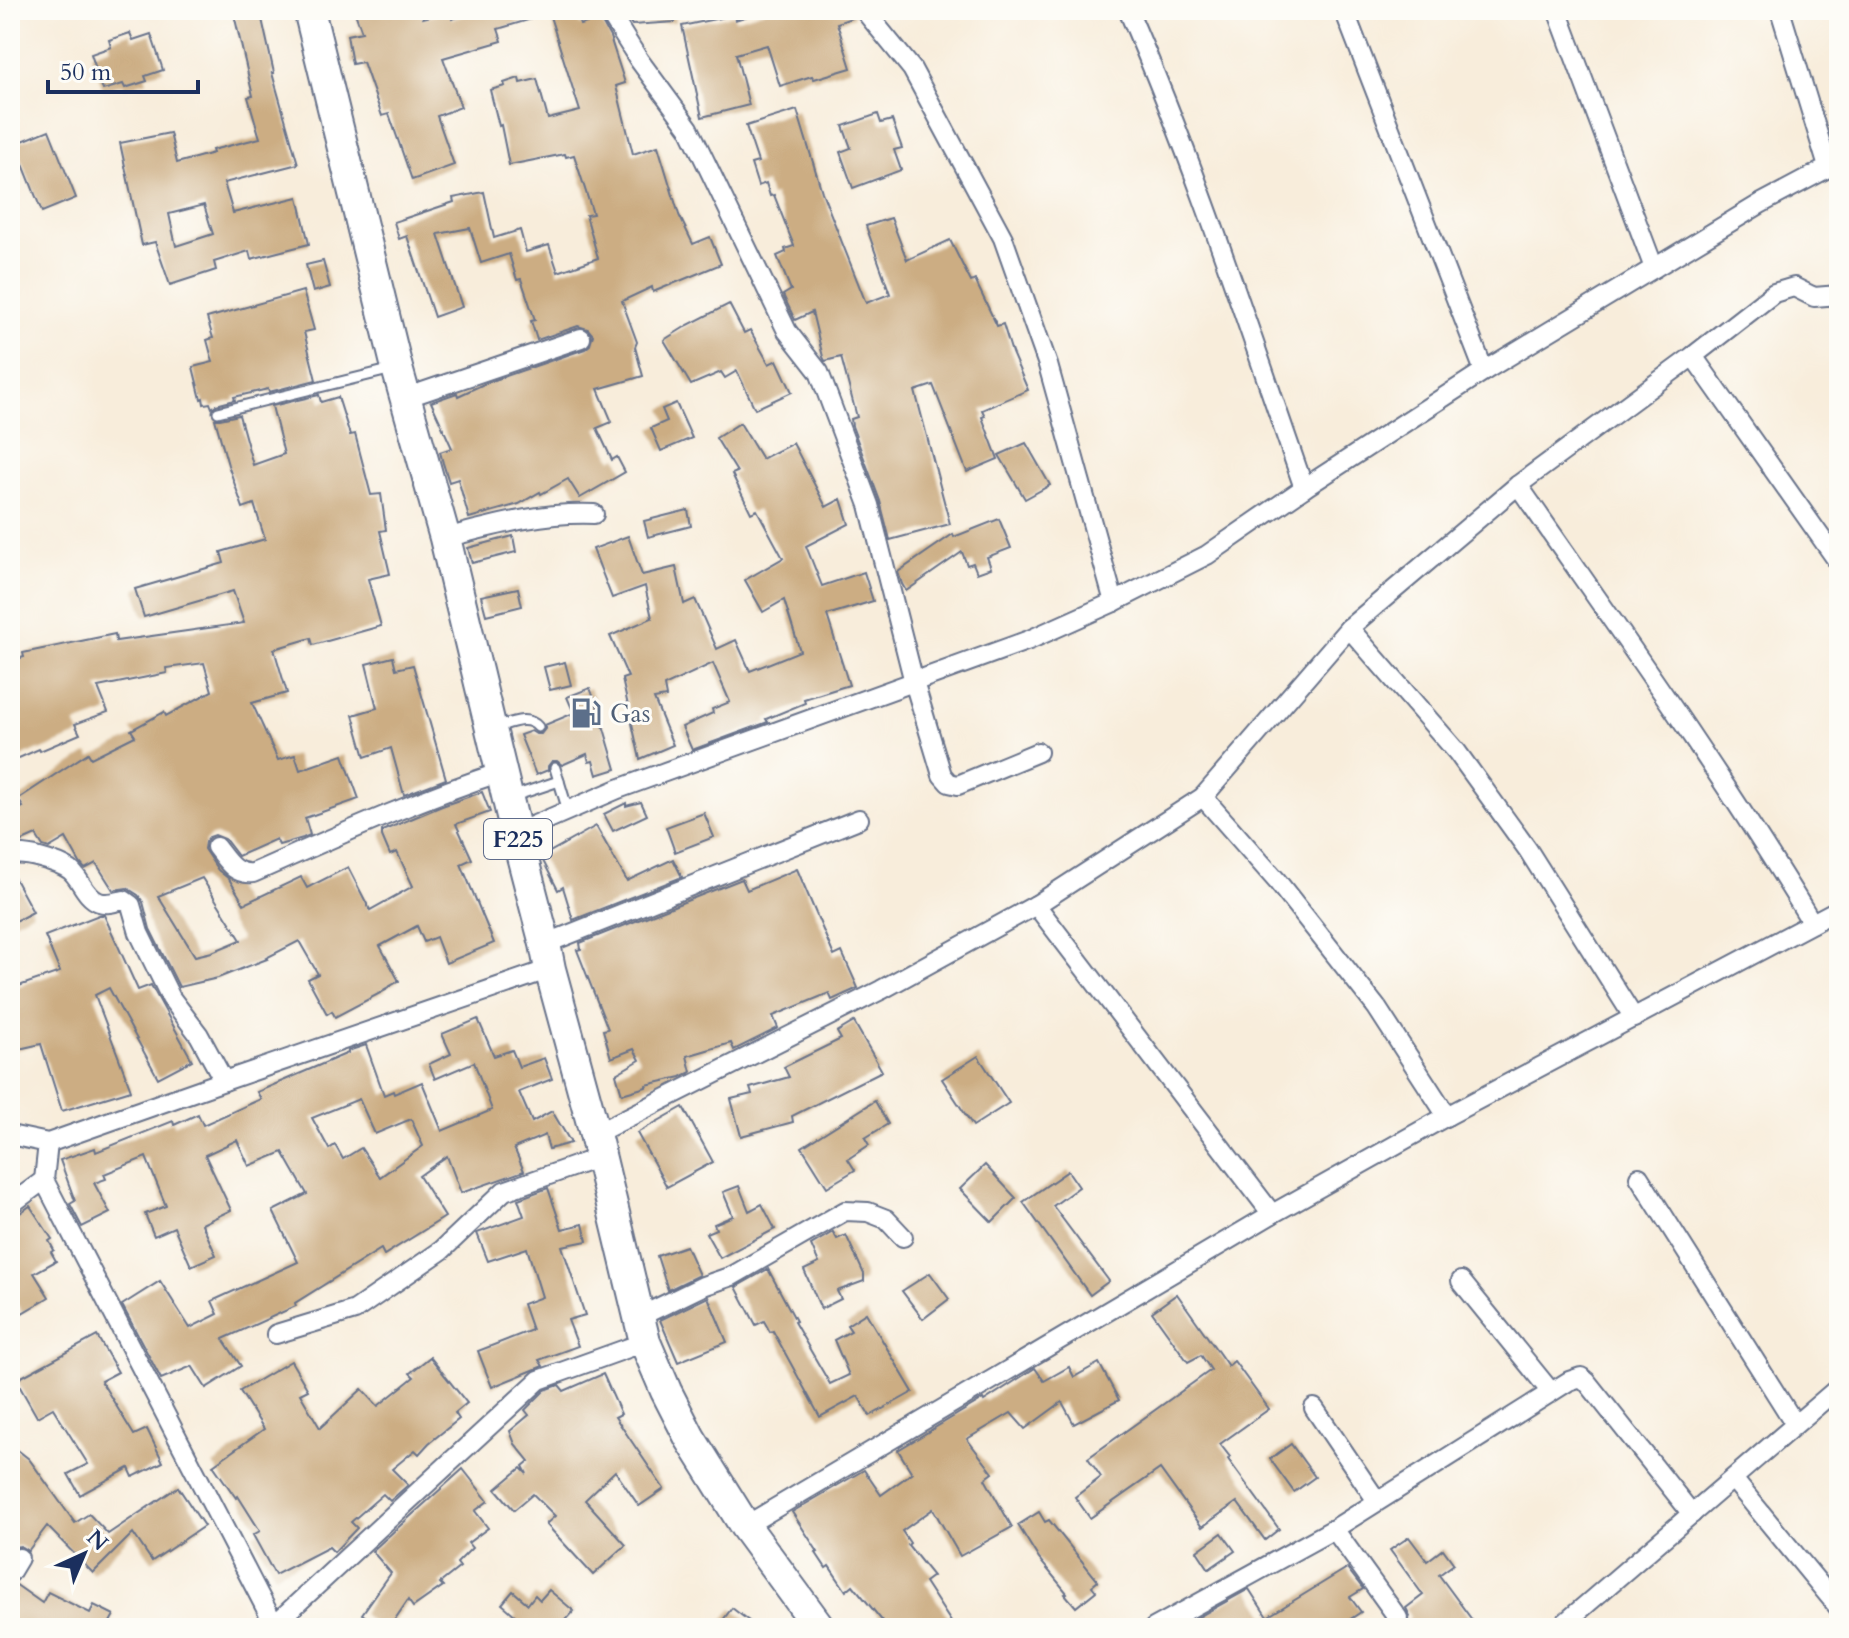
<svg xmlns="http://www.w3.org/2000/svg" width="1849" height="1638" viewBox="0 0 1849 1638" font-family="Cardo,serif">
	<rect width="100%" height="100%" fill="#fdfcf7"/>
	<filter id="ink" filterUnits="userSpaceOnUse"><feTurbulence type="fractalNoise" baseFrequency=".0125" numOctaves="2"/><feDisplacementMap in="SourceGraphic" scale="16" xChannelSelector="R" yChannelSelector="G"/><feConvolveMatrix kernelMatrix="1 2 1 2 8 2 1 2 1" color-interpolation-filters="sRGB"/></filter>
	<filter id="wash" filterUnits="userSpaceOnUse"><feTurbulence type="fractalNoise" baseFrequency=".006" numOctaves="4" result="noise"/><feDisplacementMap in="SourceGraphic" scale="32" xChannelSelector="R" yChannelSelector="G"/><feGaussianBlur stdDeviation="1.8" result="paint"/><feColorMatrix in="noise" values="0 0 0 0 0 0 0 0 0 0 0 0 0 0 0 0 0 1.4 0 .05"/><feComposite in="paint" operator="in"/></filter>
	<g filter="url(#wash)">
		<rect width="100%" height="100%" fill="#f8eddb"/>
		<g id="blocks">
			<!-- building -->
			<g fill="#ccad83" fill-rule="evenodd">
				<path d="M233,10H260L274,73H272L298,164L224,183L233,213L298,197L309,244L251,259L249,251L214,262L216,270L170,285L155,242L142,245L120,143L170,133L177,163L213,153L212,150L260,138L248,97L253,96ZM204,205L213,234L176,246L169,214Z"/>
				<polygon points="354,10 421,10 423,18 450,11 452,19 481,10 548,10 548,14 498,29 502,41 443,58 461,107 437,116 454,165 412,180 389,114 382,116 363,62 352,64 347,35 362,32"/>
				<polygon points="548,10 575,10 580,25 600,19 610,37 625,83 616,86 633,154 658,146 679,215 693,244 710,237 721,264 653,292 652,287 622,301 637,342 635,347 643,376 598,389 612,422 597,428 612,460 617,457 625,472 580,498 568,479 541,494 540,492 519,504 469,518 458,479 449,482 443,463 440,452 452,448 431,402 457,393 458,396 486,383 585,349 590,345 593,335 588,329 578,326 537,340 531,321 535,320 521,279 517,280 509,254 481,263 470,228 438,234 462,307 434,317 407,236 399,239 394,222 454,202 453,198 484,192 494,238 520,230 526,252 549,245 558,272 598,258 586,215 593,214 574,155 566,157 565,154 509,165 501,125 499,126 490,90 505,86 504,83 519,78 520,83 537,79 548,119 580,111"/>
				<polygon points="622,10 674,10 675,22 632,25"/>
				<polygon points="767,10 852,10 854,17 837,23 851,68 814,79 812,76 780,86 767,45 736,54 749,105 702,117 682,26 734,15 735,20"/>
				<polygon points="130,33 133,40 151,34 163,70 145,76 147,81 125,88 123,84 103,90 91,54 111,47 109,40"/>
				<polygon points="797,110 822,192 866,303 890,294 866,226 891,218 907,260 950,240 971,282 975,280 997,326 1003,324 1012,353 1028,390 982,410 985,416 982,417 998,459 967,472 933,385 915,391 950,524 890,540 880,501 852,426 851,419 857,417 841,357 825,361 823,357 812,312 795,320 783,295 791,290 777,256 786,252 785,249 794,246 774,195 770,196 766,183 758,186 751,164 758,162 746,126"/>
				<polygon points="878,114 881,123 892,120 902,148 894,150 901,170 853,188 840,152 851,148 843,126"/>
				<polygon points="49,130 76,198 42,212 15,144"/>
				<polygon points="323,261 330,287 313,292 306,265"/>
				<polygon points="303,291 314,330 304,332 316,380 269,392 268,389 234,397 235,400 216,405 212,408 210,403 204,404 203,398 201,399 193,367 213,362 207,340 213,338 207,318"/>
				<polygon points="729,304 744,333 750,330 769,364 777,360 792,392 755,409 737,371 725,378 721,372 691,385 664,340 688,325"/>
				<path d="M319,395L321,402L338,397L350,435L355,434L371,495L381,494L386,530L380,531L390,574L368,579L381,626L313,645L311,638L274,649L287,693L252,703L278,760L295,755L300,770L343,755L359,799L305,818L310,835L303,838L279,845L276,839L238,856L225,839L215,835L209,837L205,842L204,849L218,870L229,879L244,904L301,877L307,888L348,867L370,910L413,886L397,852L390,855L382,836V831L442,806L482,792L490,812L456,824L472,859L461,864L494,943L446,963L436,937L424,942L417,926L380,946L399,981L385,989L386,990L335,1017L332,1011L327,1014L308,979L318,974L299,941L266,958L267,959L218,978L179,987L150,929L143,902L138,895L127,888L113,890L96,863L85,869L80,863L66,838L49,848L43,846L36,835L18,843L10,844V813L23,807L18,799L88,753L91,758L135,736L131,730L164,712L166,716L212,691L204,663L166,668L167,673L98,687L108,712L75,724L80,734L40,751L39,749L10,762V661L24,657L23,653L115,634L116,641L244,623L233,591L144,617L135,589L224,563L221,552L265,539L254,504L243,508L228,465L215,419H220L239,415L253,465L284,454L272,406ZM202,878L241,940L212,952L195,956L158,896Z"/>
				<polygon points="676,403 692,438 661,451 651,428 667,421 662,409"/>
				<polygon points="740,423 762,459 793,443 826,507 841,499 849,524 806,546 822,586 864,572 873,601 827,615 849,685 804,699 805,703 766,719 768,722 692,750 682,727 713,713 712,709 730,702 713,663 664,686 666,697 654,699 673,745 640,759 622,679 628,677 610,636 652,618 645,586 612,598 593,549 628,536 642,575 676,567 684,604 695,599 717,649 736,640 750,671 800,651 784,600 763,612 745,580 783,558 757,510 751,513 732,474 737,472 716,438"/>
				<polygon points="1026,443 1050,485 1025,499 999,455"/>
				<polygon points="688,510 691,526 648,537 644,521"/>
				<polygon points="999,519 1011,548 987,557 991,568 977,573 973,563 967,565 962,552 906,591 902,584 898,572 953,534 954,537"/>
				<polygon points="513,536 516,552 472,563 468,548"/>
				<polygon points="518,588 522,606 486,615 481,596"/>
				<polygon points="393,657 396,669 413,665 446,779 404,795 391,748 365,757 353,715 377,708 366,664"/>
				<polygon points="565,662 571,685 550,690 544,667"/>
				<polygon points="590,688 598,708 616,769 597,775 593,761 589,762 587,754 562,765 557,761 552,761 548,766 548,770 536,775 520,735 531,731 536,734 541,734 545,729 545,725 574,713 567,697"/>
				<polygon points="641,802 647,815 613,831 604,814 626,803 626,806"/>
				<polygon points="704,813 714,837 675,852 666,827"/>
				<polygon points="596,826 627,881 673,859 682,877 573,920 563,887 558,890 541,857"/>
				<polygon points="797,869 834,956 842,952 858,988 832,1000 829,993 773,1016 778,1028 734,1050 731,1043 687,1056 691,1072 681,1077 646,1085 646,1087 622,1094 616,1074 640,1060 634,1049 611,1058 603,1030 608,1029 577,950 581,949 580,943 742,879 747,890"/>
				<polygon points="10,870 33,912 10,924"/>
				<polygon points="99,915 104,915 138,990 151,985 192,1060 158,1078 109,988 95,995 131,1090 62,1111 41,1044 10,1051 10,989 60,972 45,936"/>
				<path d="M478,1019L494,1056L512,1050L519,1067L544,1058L552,1079L519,1092L532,1122L552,1111L571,1143L549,1149L545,1135L514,1148L524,1171L461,1193L447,1156L419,1176L445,1217L384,1255L381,1249L295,1303L296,1306L223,1339L241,1366L206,1388L192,1366L161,1379L122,1305L160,1281L190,1328L218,1314L212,1301L298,1262L273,1211L307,1194L283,1152L249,1166L237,1140L205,1155L231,1210L202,1224L216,1255L191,1266L174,1227L154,1236L145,1214L166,1206L146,1157L104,1174L106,1179L94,1183L110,1213L82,1227L70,1204L75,1201L60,1160L95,1148L96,1152L173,1121L174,1125L198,1114L203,1125L261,1099L257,1092L348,1053V1051L366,1045L384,1095L393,1091L394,1094L422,1082L442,1131L492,1110L474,1062L435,1079L429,1064L451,1054L442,1034ZM359,1099L375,1134L411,1119L423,1146L380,1177L361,1148L343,1159L335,1145L329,1149L312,1118Z"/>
				<polygon points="854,1022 882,1071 792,1116 793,1122 741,1136 731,1099 752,1094 750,1088 789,1077 784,1067 841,1039 837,1032"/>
				<polygon points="978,1056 1009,1103 973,1126 942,1079"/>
				<polygon points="875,1101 888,1124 865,1138 869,1145 848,1159 855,1170 827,1187 802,1147"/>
				<polygon points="683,1107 713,1162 667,1187 637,1133"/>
				<polygon points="985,1165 1016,1198 992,1222 960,1189"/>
				<polygon points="1068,1171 1079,1187 1053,1206 1109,1281 1090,1295 1023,1202"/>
				<polygon points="739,1186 749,1211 762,1204 775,1229 720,1258 706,1233 716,1229 714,1224 733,1216 723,1192"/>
				<polygon points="548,1188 562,1229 583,1224 587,1241 562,1246 585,1315 568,1320 578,1346 539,1360 543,1366 492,1387 478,1351 532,1330 523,1304 542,1297 527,1248 488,1261 477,1233 524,1216 518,1199"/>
				<polygon points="30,1206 52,1239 49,1241 54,1250 51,1252 56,1261 34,1273 49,1297 22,1313 10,1292 10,1217 17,1215"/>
				<polygon points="833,1232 837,1239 846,1235 864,1274 864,1281 837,1291 841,1299 821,1309 804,1270 819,1263 811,1245"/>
				<polygon points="686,1246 699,1275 668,1290 657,1256"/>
				<polygon points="768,1269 796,1321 794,1322 830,1384 849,1375 834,1340 851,1331 847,1325 866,1313 913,1392 870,1416 858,1396 820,1417 773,1331 770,1332 764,1321 756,1325 736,1287"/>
				<polygon points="930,1273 949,1299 923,1319 902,1291"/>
				<polygon points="1177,1294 1228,1366 1234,1361 1269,1409 1220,1444 1230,1457 1228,1459 1279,1529 1265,1540 1237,1502 1202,1527 1160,1469 1090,1518 1075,1497 1101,1477 1088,1458 1211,1370 1201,1355 1188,1362 1152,1312"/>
				<polygon points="708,1297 727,1342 678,1362 660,1320"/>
				<polygon points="97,1336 118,1372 101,1381 134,1435 147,1429 163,1462 133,1477 129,1468 80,1495 68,1474 88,1464 53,1408 37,1417 16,1380"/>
				<polygon points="430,1357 467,1403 455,1413 459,1419 429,1443 419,1454 415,1450 392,1469 408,1485 390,1501 383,1494 351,1522 357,1528 334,1552 329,1547 275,1575 253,1535 260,1531 238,1496 236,1498 213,1465 264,1429 240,1391 291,1361 308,1390 300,1394 320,1428 362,1389 378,1406 414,1377 410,1373"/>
				<polygon points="1099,1363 1119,1400 1074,1424 1062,1402 1025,1429 1011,1413 967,1439 993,1473 985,1479 1012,1527 960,1556 933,1509 902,1531 910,1543 908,1545 933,1576 925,1582 955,1628 888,1628 853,1585 846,1591 829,1566 826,1568 816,1553 818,1552 792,1512 864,1470 881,1495 912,1473 898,1450 983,1399 984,1401 1035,1368 1044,1381 1069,1367 1074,1377"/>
				<polygon points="603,1374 621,1414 615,1417 664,1489 639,1506 615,1471 585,1500 626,1545 593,1575 546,1524 555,1516 533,1494 514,1510 496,1489 521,1468 527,1474 523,1466 529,1461 515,1444 510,1431 529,1415 525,1410 545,1390 559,1385 564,1391"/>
				<polygon points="10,1444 29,1459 75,1523 89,1514 108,1534 178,1487 204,1526 152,1561 133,1533 93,1573 47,1526 28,1551 20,1546 14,1547 10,1544"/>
				<polygon points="1291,1444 1315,1477 1294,1492 1270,1459"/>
				<polygon points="463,1469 488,1501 475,1511 488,1528 468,1543 472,1548 457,1563 460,1567 440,1583 443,1586 413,1607 408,1600 389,1628 381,1628 362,1614 391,1573 372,1551"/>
				<polygon points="1039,1512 1045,1522 1049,1520 1098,1581 1092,1586 1096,1591 1076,1607 1065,1594 1067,1593 1039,1559 1018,1525"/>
				<polygon points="1222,1533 1235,1551 1209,1569 1197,1551"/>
				<polygon points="1409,1537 1427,1561 1443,1549 1454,1564 1439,1575 1478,1628 1409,1628 1407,1625 1410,1616 1406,1608 1423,1595 1390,1550"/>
				<polygon points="1347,1568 1363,1589 1350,1597 1361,1612 1349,1620 1355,1628 1179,1628 1249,1589 1267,1617"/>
				<polygon points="15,1584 42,1603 48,1592 90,1613 94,1605 114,1615 110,1622 122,1628 10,1628 10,1585"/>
				<polygon points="549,1590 574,1611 559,1628 506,1628 516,1616 502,1604 513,1591 528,1604 535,1595 540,1600"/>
				<polygon points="732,1608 758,1628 717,1628"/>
			</g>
		</g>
	</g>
	<g filter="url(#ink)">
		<use href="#blocks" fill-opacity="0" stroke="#68728a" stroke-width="2"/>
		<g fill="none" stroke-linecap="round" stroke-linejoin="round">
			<!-- service casing -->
			<g stroke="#68728a" stroke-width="13">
				<g id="service">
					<polyline points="218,412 393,369"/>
					<path d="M494,728C509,724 527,714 538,727"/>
					<polyline points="555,768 568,811"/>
					<polyline points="511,797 559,781"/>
				</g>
			</g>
			<!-- minor casing -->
			<g stroke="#68728a" stroke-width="22">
				<g id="minor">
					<polyline points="610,10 612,17 639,60 689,128 787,331 819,372 869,505 914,682 942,775 949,783 958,785 1038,752"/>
					<polyline points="864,10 912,69 1003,238 1048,365 1114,602"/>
					<path d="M1128,10C1196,166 1248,327 1304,488"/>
					<polyline points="1344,10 1484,371"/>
					<polyline points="1557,10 1654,268"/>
					<polyline points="1780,10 1828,167"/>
					<polyline points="1693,356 1839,563"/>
					<polyline points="405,398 581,338"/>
					<path d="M1518,485C1618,629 1721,772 1812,923"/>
					<path d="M445,538C496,525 540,512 594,514"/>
					<polyline points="1349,628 1457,752 1528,850 1634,1018"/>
					<polyline points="1203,797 1277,881 1377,1008 1447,1116"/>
					<polyline points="516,833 618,789 1029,640 1114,602 1207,555 1304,488 1484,371 1760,204 1839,162"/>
					<path d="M216,847C227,861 234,875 253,873C335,837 416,800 501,772"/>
					<path d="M10,856C23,851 58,862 70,870C81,879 85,897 99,902C107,905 115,902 124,900L131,905L139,933L171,998L199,1035L224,1081"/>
					<polyline points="1036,905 1272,1214"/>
					<polyline points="545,944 859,819"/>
					<polyline points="595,1134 881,990 1036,905 1203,797 1349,628 1518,485 1693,356 1774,293 1794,287 1814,297 1839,295"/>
					<polyline points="10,1135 48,1143 224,1081 550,969"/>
					<polyline points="48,1143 44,1180 276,1628"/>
					<polyline points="1639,1177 1795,1424"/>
					<polyline points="10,1205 44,1180"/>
					<polyline points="1461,1281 1551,1392"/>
					<polyline points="639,1317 703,1286 732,1276 845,1211 868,1212 886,1219 903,1237"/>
					<polyline points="276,1334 355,1310 442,1250 504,1191 600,1157"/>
					<polyline points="1314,1408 1377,1501"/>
					<polyline points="1733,1479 1839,1608"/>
					<polyline points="745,1526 1272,1214 1447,1116 1839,909"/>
					<polyline points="1334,1529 1398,1618"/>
					<polyline points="10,1573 19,1558"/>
					<polyline points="274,1625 539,1380 645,1342"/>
					<polyline points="1154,1628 1334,1529 1569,1381 1581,1377 1587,1382 1692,1514"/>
					<polyline points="1559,1628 1839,1387"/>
				</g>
			</g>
			<!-- primary casing -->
			<g stroke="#68728a" stroke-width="34">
				<polyline id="primary" points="309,10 397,368 445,538 516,833 545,944 550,969 595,1134 645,1342 666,1391 690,1438 745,1526 820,1628"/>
			</g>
			<!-- service -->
			<use href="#service" stroke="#fff" stroke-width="9"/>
			<!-- minor -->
			<use href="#minor" stroke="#fff" stroke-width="18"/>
			<!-- primary -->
			<use href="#primary" stroke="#fff" stroke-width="30"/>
		</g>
	</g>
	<!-- icons -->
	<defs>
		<g id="fuel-bare" transform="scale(2.4)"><path d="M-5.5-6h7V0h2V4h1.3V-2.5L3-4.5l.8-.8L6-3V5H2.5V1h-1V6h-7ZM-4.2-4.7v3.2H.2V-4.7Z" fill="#5c6f8a" stroke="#fdfcf7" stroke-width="2.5" paint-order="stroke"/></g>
	</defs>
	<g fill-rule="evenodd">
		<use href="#fuel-bare" x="586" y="713"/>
	</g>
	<g text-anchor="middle" stroke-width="6" stroke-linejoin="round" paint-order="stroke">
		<!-- shield labels -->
		<rect fill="#fdfcf7" stroke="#5f6c8c" stroke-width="2" x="484" y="819" width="68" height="40" rx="6"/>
		<g font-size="24" font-weight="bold" fill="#1b2f5e">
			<text x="518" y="847">F225</text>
		</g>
		<!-- service labels -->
		<g font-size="26" fill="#4e5e75" stroke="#fdfcf7" text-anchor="start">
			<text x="610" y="722">Gas</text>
		</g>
	</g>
	<!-- margin -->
	<rect width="1849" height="1638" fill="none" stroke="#fdfcf7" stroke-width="40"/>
	<!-- north arrow -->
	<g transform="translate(84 1554) rotate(44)" stroke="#fdfcf7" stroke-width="6" paint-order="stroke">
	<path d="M0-6L14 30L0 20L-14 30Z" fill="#1b2f5e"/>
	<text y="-12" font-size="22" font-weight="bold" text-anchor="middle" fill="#1b2f5e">N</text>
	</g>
	<!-- scale -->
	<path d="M48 80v12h150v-12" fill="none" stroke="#1b2f5e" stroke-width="4"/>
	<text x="60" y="80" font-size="24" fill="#1b2f5e" stroke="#fdfcf7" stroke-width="6" paint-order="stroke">50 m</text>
</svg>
